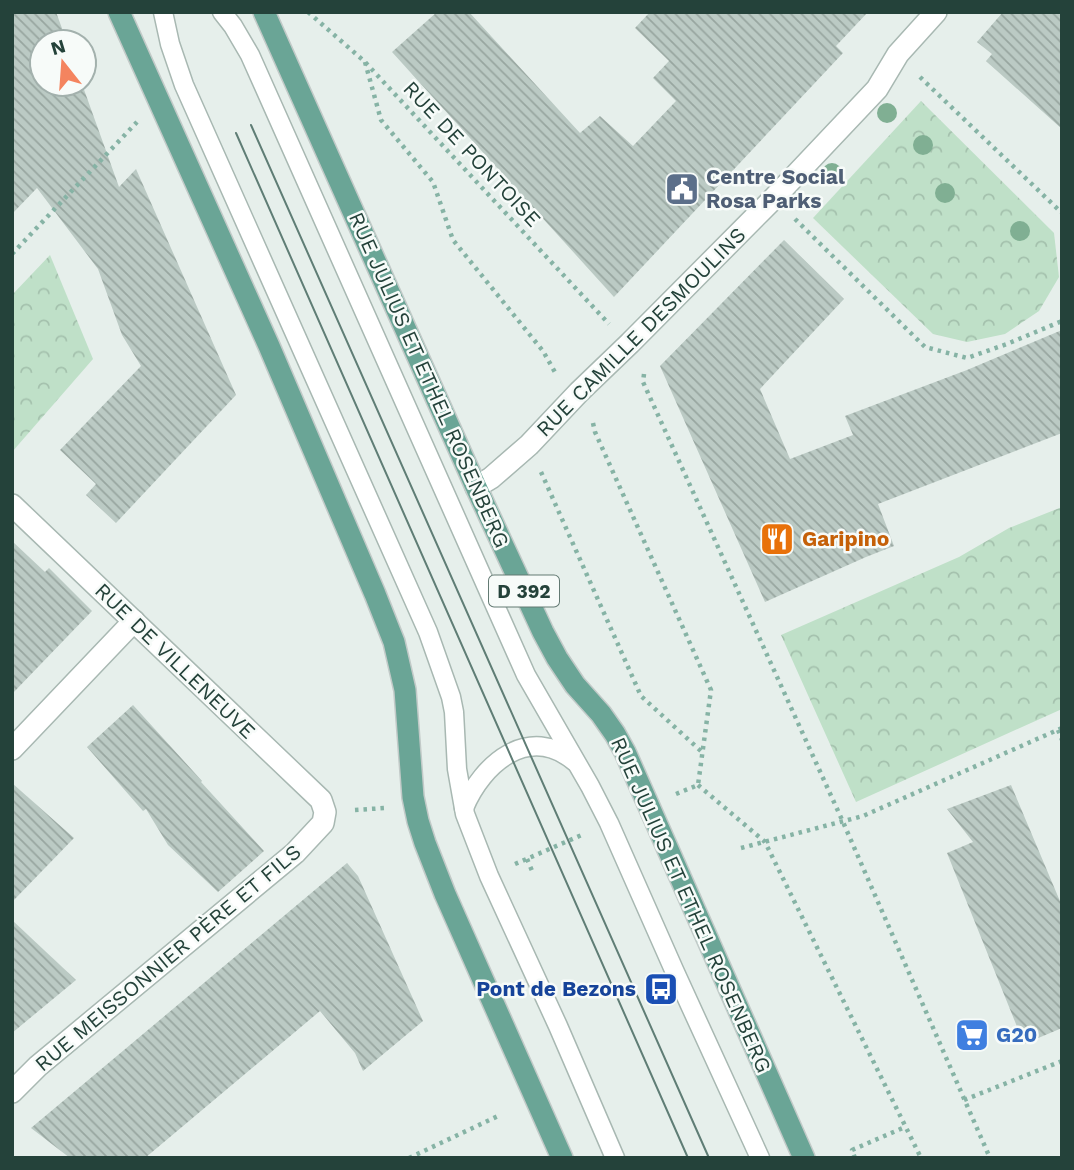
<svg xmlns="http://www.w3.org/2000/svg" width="1074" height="1170" viewBox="0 0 1074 1170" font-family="'Work Sans',sans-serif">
	<defs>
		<pattern id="park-crowns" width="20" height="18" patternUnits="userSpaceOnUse" patternTransform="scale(1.75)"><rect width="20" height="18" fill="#bfe0c8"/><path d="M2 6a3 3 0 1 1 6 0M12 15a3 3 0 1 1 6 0" fill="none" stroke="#a4c1ad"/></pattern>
		<pattern id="building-back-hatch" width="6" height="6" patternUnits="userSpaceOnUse" patternTransform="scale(1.75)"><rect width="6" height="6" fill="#bbcac4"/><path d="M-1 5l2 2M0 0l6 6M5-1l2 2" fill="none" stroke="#98a6a0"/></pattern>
	</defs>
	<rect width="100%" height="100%" fill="#e6efeb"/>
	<!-- park -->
	<g fill="url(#park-crowns)">
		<polygon points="921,101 1054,233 1059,277 1039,311 1005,334 967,342 933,334 813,218"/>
		<polygon points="50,255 93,359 12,452 12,295"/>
		<polygon points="1062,507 1062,709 856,802 781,635 959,557 1009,528"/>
	</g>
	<!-- building -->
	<g fill="url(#building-back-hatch)">
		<polygon points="12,12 56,12 67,42 42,42 42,84 82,84 119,187 136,169 236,395 116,523 86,495 96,484 60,450 141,366 122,335 98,269 37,188 12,214"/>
		<polygon points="437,12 469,12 580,133 600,116 633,146 676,101 653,78 669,61 635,28 650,12 868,12 836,46 843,53 614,297 392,52"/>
		<polygon points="1003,12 1062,12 1062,129 986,61 992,54 977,42"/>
		<polygon points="784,240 844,299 760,389 790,459 853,435 845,416 967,370 1062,330 1062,433 878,504 894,546 866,557 765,602 660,366"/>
		<polygon points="12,541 45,572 49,568 92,611 12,694"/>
		<polygon points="133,705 202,781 201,782 264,851 218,892 168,845 146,809 143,811 87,747"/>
		<polygon points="12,783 74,838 12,902"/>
		<polygon points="1011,785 1062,906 1062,1028 1024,1044 947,853 973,842 947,809"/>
		<polygon points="347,863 358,876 423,1021 363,1071 355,1053 320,1011 145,1158 70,1158 31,1128"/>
		<polygon points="12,920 76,980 12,1033"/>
	</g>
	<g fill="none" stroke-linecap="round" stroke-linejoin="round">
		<!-- service casing -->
		<g stroke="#a8b8b2" stroke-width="21">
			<g id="service">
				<polyline points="163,12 170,44 184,85 428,632 451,697 454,712 457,769 465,814 489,876 558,1026 615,1158"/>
				<polyline points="222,12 233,26 250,55 526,675 590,786 609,823 674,970 760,1158"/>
				<path d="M464,808C482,764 529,723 575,762"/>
			</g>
		</g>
		<!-- minor casing -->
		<g stroke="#a8b8b2" stroke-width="24">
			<g id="minor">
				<polyline points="476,487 491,478 529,445 579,392 630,343 773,199 877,89 898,54 936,12"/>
				<polyline points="12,505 321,800 325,812 323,823 295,853 38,1066 12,1092"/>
				<polyline points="12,749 134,621"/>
			</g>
		</g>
		<!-- primary casing -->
		<g stroke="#c2cac8" stroke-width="24">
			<g id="primary">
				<polyline points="119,12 269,346 375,594 394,642 405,690 413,797 418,821 425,843 445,894 562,1158"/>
				<polyline points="264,12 476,487 543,632 557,658 575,685 601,714 615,734 625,752 804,1158"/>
			</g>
		</g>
		<!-- path -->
		<g stroke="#86b3a5" stroke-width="4.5" stroke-dasharray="3.5 5" stroke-linecap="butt">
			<polyline points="308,12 364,61 609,324"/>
			<polyline points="365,62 381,120 433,182 453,240 543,351 556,374"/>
			<polyline points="920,77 1062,213"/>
			<polyline points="795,219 925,347 967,358 1007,344 1062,321"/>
			<polyline points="12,254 137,122"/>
			<polyline points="644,374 643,382 843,822 990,1158"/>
			<polyline points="593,423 595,432 711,690 698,785"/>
			<polyline points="541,472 641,696 702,752"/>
			<polyline points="1058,730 1062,740"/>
			<polyline points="698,785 765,842 921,1158"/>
			<polyline points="676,794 698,785"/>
			<polyline points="355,810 385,808"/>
			<polyline points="741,848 863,816 1062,728"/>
			<polyline points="527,859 533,873"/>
			<polyline points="515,864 584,834"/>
			<polyline points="964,1100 1062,1061"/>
			<polyline points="409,1158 498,1116"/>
			<polyline points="855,1158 852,1150 905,1127"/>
		</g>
		<!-- service -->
		<use href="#service" stroke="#fff" stroke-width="18"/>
		<!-- minor -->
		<use href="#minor" stroke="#fff" stroke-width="21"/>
		<!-- primary -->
		<use href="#primary" stroke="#6aa596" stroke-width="21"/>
		<!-- tram -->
		<g stroke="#5f7d75" stroke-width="2">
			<polyline points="251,125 709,1158"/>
			<polyline points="236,133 688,1158"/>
		</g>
	</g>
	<!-- trees -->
	<g fill="#80af93">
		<circle cx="887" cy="113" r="10"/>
		<circle cx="923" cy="145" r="10"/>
		<circle cx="832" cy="173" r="10"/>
		<circle cx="945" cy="193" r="10"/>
		<circle cx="1020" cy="231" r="10"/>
	</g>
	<!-- icons -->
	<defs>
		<g id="civic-square" transform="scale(1.75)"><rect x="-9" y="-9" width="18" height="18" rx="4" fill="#5c6f8a" stroke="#f7fbf9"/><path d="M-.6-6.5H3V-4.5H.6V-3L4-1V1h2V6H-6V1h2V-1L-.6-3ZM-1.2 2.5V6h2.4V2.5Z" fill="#fff"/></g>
		<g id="restaurant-square" transform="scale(1.75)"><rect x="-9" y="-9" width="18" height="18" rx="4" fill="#e8710a" stroke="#f7fbf9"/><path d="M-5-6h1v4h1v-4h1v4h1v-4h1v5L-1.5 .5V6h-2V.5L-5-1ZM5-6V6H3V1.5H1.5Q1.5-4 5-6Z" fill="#fff"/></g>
		<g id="bus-square" transform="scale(1.75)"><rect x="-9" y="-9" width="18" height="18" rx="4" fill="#1a4fb4" stroke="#f7fbf9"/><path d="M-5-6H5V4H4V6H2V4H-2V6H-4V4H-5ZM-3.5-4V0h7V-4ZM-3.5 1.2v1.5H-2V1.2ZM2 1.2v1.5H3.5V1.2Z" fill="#fff"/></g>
		<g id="supermarket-square" transform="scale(1.75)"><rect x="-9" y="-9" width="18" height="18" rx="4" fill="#3f7fe0" stroke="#f7fbf9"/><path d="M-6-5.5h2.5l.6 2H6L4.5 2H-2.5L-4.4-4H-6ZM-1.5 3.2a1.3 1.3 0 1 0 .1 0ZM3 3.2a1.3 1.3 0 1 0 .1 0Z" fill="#fff"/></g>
	</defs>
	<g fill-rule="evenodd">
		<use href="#civic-square" x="682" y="189"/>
		<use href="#restaurant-square" x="777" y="539"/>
		<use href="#bus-square" x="661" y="989"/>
		<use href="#supermarket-square" x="972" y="1035"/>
	</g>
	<g text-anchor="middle" stroke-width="5" stroke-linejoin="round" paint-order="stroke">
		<!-- shield labels -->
		<rect fill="#f7fbf9" stroke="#637a73" stroke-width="2" x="489" y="575.5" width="70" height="31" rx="5"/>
		<g font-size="19" font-weight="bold" fill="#24423a">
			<text x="524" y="598">D 392</text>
		</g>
		<!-- street labels -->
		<g font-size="21" fill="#24423a" stroke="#f7fbf9">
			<text transform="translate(472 154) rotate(47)" y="7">RUE DE PONTOISE</text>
			<text transform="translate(641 332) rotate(-45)" y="7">RUE CAMILLE DESMOULINS</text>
			<text transform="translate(429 380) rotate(66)" y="7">RUE JULIUS ET ETHEL ROSENBERG</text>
			<text transform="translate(175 661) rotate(44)" y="7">RUE DE VILLENEUVE</text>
			<text transform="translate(691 905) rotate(66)" y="7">RUE JULIUS ET ETHEL ROSENBERG</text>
			<text transform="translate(168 958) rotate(-40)" y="7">RUE MEISSONNIER PÈRE ET FILS</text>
		</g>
		<!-- service labels -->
		<g font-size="21" font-weight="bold" fill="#4e5e75" stroke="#f7fbf9" text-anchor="start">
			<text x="706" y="184">Centre Social<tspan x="706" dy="24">Rosa Parks</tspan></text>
		</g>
		<!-- food labels -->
		<g font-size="21" font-weight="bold" fill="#c56008" stroke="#f7fbf9" text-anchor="start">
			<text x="802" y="546">Garipino</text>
		</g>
		<!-- transit labels -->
		<g font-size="21" font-weight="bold" fill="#164399" stroke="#f7fbf9" text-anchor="end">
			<text x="636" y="996">Pont de Bezons</text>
		</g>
		<!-- shop labels -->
		<g font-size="21" font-weight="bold" fill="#366cbe" stroke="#f7fbf9" text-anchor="start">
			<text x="996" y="1042">G20</text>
		</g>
	</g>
	<!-- border -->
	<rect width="1074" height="1170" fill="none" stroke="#24423a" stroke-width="28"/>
	<!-- north arrow -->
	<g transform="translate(63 63) rotate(343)"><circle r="33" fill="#f7fbf9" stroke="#a3b1ad" stroke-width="2"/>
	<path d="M0-5L12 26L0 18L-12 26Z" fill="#f4845f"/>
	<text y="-10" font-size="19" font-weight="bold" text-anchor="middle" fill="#24423a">N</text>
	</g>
</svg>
